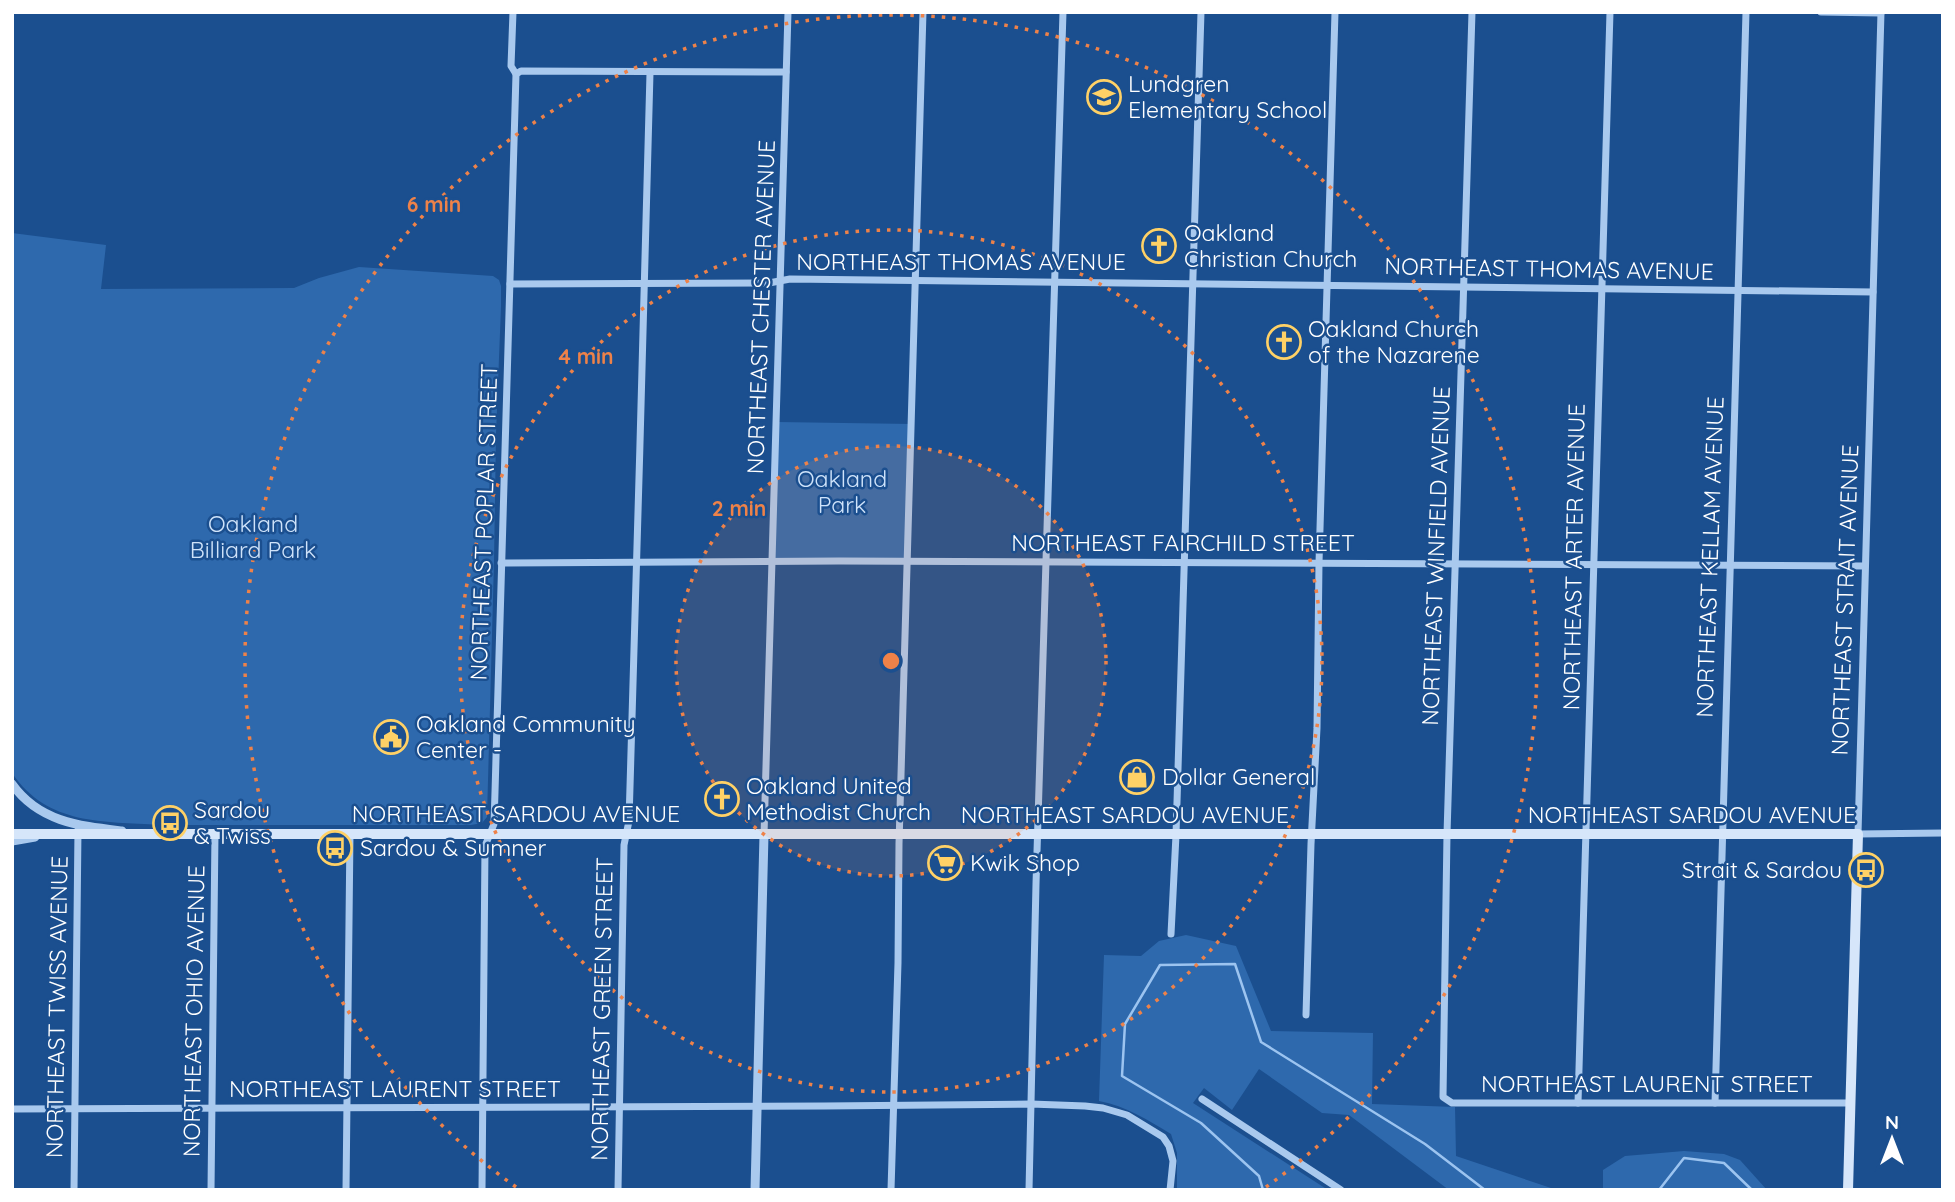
<svg xmlns="http://www.w3.org/2000/svg" width="1955" height="1202" viewBox="0 0 1955 1202" font-family="Quicksand,sans-serif">
	<rect width="100%" height="100%" fill="#1b4f8f"/>
	<!-- green -->
	<g fill="#2e69ad">
		<path d="M12,233L106,245L101,289L294,288L319,278L359,267L493,276L499,280L501,286V307L496,434L494,562L487,817L482,823L471,825H160C103,821 48,826 12,773Z"/>
		<polygon points="777,422 912,424 908,562 773,561"/>
		<path d="M1186,935L1236,946L1271,1031L1373,1033L1372,1104L1455,1107L1456,1156L1557,1190H1449L1349,1115L1322,1113L1259,1069L1232,1110L1204,1088L1193,1103L1328,1190H1177V1153L1171,1134C1148,1120 1126,1106 1099,1101L1104,955L1141,956L1159,941Z"/>
		<polygon points="1684,1151 1724,1154 1740,1160 1767,1190 1603,1190 1603,1170 1625,1156"/>
	</g>
	<g fill="none" stroke-linecap="round" stroke-linejoin="round">
		<!-- stream -->
		<g stroke="#9cc4f0" stroke-width="2.5">
			<polyline points="1263,1190 1259,1176 1201,1123 1122,1076 1125,1024 1160,965 1235,964 1261,1042 1425,1144 1485,1190"/>
			<polyline points="1659,1190 1684,1158 1724,1163 1752,1190"/>
		</g>
		<!-- minor -->
		<g stroke="#a9c9ee" stroke-width="7">
			<polyline points="1472,12 1447,834 1443,1097 1452,1103 1851,1103"/>
			<polyline points="1821,12 1881,13"/>
			<polyline points="1881,12 1858,834 1943,833"/>
			<polyline points="516,74 521,71 786,72"/>
			<polyline points="510,284 769,283 790,279 1873,292"/>
			<polyline points="501,563 839,561 1865,566"/>
			<polyline points="764,835 788,12"/>
			<polyline points="1171,934 1176,835 1201,12"/>
			<polyline points="1306,1015 1311,844 1317,728 1319,563 1335,12"/>
			<polyline points="1202,1099 1341,1190"/>
			<polyline points="1578,1103 1610,12"/>
			<polyline points="1715,1103 1746,12"/>
			<polyline points="12,1109 824,1106 1031,1104 1085,1106 1103,1108 1127,1115 1163,1137 1169,1146 1173,1161 1170,1190"/>
			<polyline points="74,1190 78,830"/>
			<polyline points="211,1190 215,833"/>
			<polyline points="346,1190 350,833"/>
			<polyline points="482,1190 485,846 494,824 495,792 516,74 511,66 513,12"/>
			<path d="M618,1190L624,845L629,821C638,572 642,322 650,73"/>
			<polyline points="891,1190 898,963 899,844 923,12"/>
			<polyline points="1029,1190 1036,884 1063,12"/>
		</g>
		<!-- tertiary -->
		<g stroke="#a9c9ee" stroke-width="9">
			<path d="M12,784C39,822 80,826 122,831"/>
			<polyline points="12,841 35,837"/>
			<polyline points="755,1190 764,835"/>
		</g>
		<!-- secondary -->
		<polyline stroke="#d6e6fa" stroke-width="10" points="12,834 1858,834 1848,1190"/>
	</g>
	<!-- distance rings -->
	<circle cx="891" cy="661" r="215" fill="#ee8249" fill-opacity=".12"/>
	<g fill="none" stroke="#ee8249" stroke-width="3.5" stroke-dasharray="3.5 7">
		<circle cx="891" cy="661" r="215"/>
		<circle cx="891" cy="661" r="431"/>
		<path d="M516 1187A646 646 0 1 1 1266 1187"/>
	</g>
	<!-- icons -->
	<defs>
		<g id="school-ring" transform="scale(1.75)"><circle r="9.5" fill="#1b4f8f" stroke="#ffd166" stroke-width="1.5"/><path d="M0-5L7-2L0 1L-7-2ZM-4 1L0 2.5L4 1V4Q0 6-4 4Z" fill="#ffd166"/></g>
		<g id="church-ring" transform="scale(1.75)"><circle r="9.5" fill="#1b4f8f" stroke="#ffd166" stroke-width="1.5"/><path d="M-1.2-6h2.4v3.5h3.3v2.4h-3.3V6h-2.4V-.1h-3.3v-2.4h3.3Z" fill="#ffd166"/></g>
		<g id="civic-ring" transform="scale(1.75)"><circle r="9.5" fill="#1b4f8f" stroke="#ffd166" stroke-width="1.5"/><path d="M-.6-6.5H3V-4.5H.6V-3L4-1V1h2V6H-6V1h2V-1L-.6-3ZM-1.2 2.5V6h2.4V2.5Z" fill="#ffd166"/></g>
		<g id="shop-ring" transform="scale(1.75)"><circle r="9.5" fill="#1b4f8f" stroke="#ffd166" stroke-width="1.5"/><path d="M-5-2.5h2.3a2.7 3.5 0 0 1 5.4 0H5L5.5 6h-11ZM-1.5-2.5h3a1.5 2.3 0 0 0-3 0Z" fill="#ffd166"/></g>
		<g id="bus-ring" transform="scale(1.75)"><circle r="9.5" fill="#1b4f8f" stroke="#ffd166" stroke-width="1.5"/><path d="M-5-6H5V4H4V6H2V4H-2V6H-4V4H-5ZM-3.5-4V0h7V-4ZM-3.5 1.2v1.5H-2V1.2ZM2 1.2v1.5H3.5V1.2Z" fill="#ffd166"/></g>
		<g id="supermarket-ring" transform="scale(1.75)"><circle r="9.5" fill="#1b4f8f" stroke="#ffd166" stroke-width="1.5"/><path d="M-6-5.5h2.5l.6 2H6L4.5 2H-2.5L-4.4-4H-6ZM-1.5 3.2a1.3 1.3 0 1 0 .1 0ZM3 3.2a1.3 1.3 0 1 0 .1 0Z" fill="#ffd166"/></g>
	</defs>
	<g fill-rule="evenodd">
		<use href="#school-ring" x="1104" y="97"/>
		<use href="#church-ring" x="1159" y="246"/>
		<use href="#church-ring" x="1284" y="342"/>
		<use href="#civic-ring" x="391" y="737"/>
		<use href="#shop-ring" x="1137" y="777"/>
		<use href="#church-ring" x="722" y="799"/>
		<use href="#bus-ring" x="170" y="823"/>
		<use href="#bus-ring" x="335" y="848"/>
		<use href="#supermarket-ring" x="945" y="863"/>
		<use href="#bus-ring" x="1866" y="870"/>
	</g>
	<g text-anchor="middle" stroke-width="5" stroke-linejoin="round" paint-order="stroke">
		<!-- poi labels -->
		<g font-size="23" fill="#fff" stroke="#1b4f8f" text-anchor="start">
			<text x="1128" y="92">Lundgren<tspan x="1128" dy="26">Elementary School</tspan></text>
			<text x="1184" y="241">Oakland<tspan x="1184" dy="26">Christian Church</tspan></text>
			<text x="1308" y="337">Oakland Church<tspan x="1308" dy="26">of the Nazarene</tspan></text>
			<text x="416" y="732">Oakland Community<tspan x="416" dy="26">Center -</tspan></text>
			<text x="1162" y="785">Dollar General</text>
			<text x="746" y="794">Oakland United<tspan x="746" dy="26">Methodist Church</tspan></text>
			<text x="194" y="818">Sardou<tspan x="194" dy="26">&amp; Twiss</tspan></text>
			<text x="360" y="856">Sardou &amp; Sumner</text>
			<text x="970" y="871">Kwik Shop</text>
			<text x="1842" y="878" text-anchor="end">Strait &amp; Sardou</text>
		</g>
		<!-- street labels -->
		<g font-size="23" fill="#fff" stroke="#1b4f8f">
			<text x="961" y="270">NORTHEAST THOMAS AVENUE</text>
			<text transform="translate(1549 269) rotate(1)" y="8">NORTHEAST THOMAS AVENUE</text>
			<text transform="translate(761 307) rotate(-88)" y="8">NORTHEAST CHESTER AVENUE</text>
			<text transform="translate(484 522) rotate(-88)" y="8">NORTHEAST POPLAR STREET</text>
			<text x="1183" y="551">NORTHEAST FAIRCHILD STREET</text>
			<text transform="translate(1436 556) rotate(-88)" y="8">NORTHEAST WINFIELD AVENUE</text>
			<text transform="translate(1574 557) rotate(-89)" y="8">NORTHEAST ARTER AVENUE</text>
			<text transform="translate(1710 557) rotate(-88)" y="8">NORTHEAST KELLAM AVENUE</text>
			<text transform="translate(1845 600) rotate(-88)" y="8">NORTHEAST STRAIT AVENUE</text>
			<text x="516" y="822">NORTHEAST SARDOU AVENUE</text>
			<text x="1125" y="823">NORTHEAST SARDOU AVENUE</text>
			<text x="1692" y="823">NORTHEAST SARDOU AVENUE</text>
			<text transform="translate(57 1007) rotate(-89)" y="8">NORTHEAST TWISS AVENUE</text>
			<text transform="translate(602 1009) rotate(-89)" y="8">NORTHEAST GREEN STREET</text>
			<text transform="translate(194 1011) rotate(-89)" y="8">NORTHEAST OHIO AVENUE</text>
			<text x="1647" y="1092">NORTHEAST LAURENT STREET</text>
			<text x="395" y="1097">NORTHEAST LAURENT STREET</text>
		</g>
		<!-- park labels -->
		<g font-size="23" fill="#cfe3fa" stroke="#1b4f8f">
			<text x="842" y="487">Oakland<tspan x="842" dy="26">Park</tspan></text>
			<text x="253" y="532">Oakland<tspan x="253" dy="26">Billiard Park</tspan></text>
		</g>
	</g>
	<circle cx="891" cy="661" r="10" fill="#ee8249" stroke="#1b4f8f" stroke-width="3.5"/>
	<g font-size="21" text-anchor="middle" font-weight="bold" fill="#ee8249" stroke="#1b4f8f" stroke-width="5" stroke-linejoin="round" paint-order="stroke">
		<text x="434" y="212">6 min</text>
		<text x="586" y="364">4 min</text>
		<text x="739" y="516">2 min</text>
	</g>
	<!-- border -->
	<rect width="1955" height="1202" fill="none" stroke="#ffffff" stroke-width="28"/>
	<!-- north arrow -->
	<g transform="translate(1892 1139)" stroke="#1b4f8f" stroke-width="5" paint-order="stroke">
	<path d="M0-5L12 26L0 18L-12 26Z" fill="#ffffff"/>
	<text y="-10" font-size="19" font-weight="bold" text-anchor="middle" fill="#ffffff">N</text>
	</g>
</svg>
